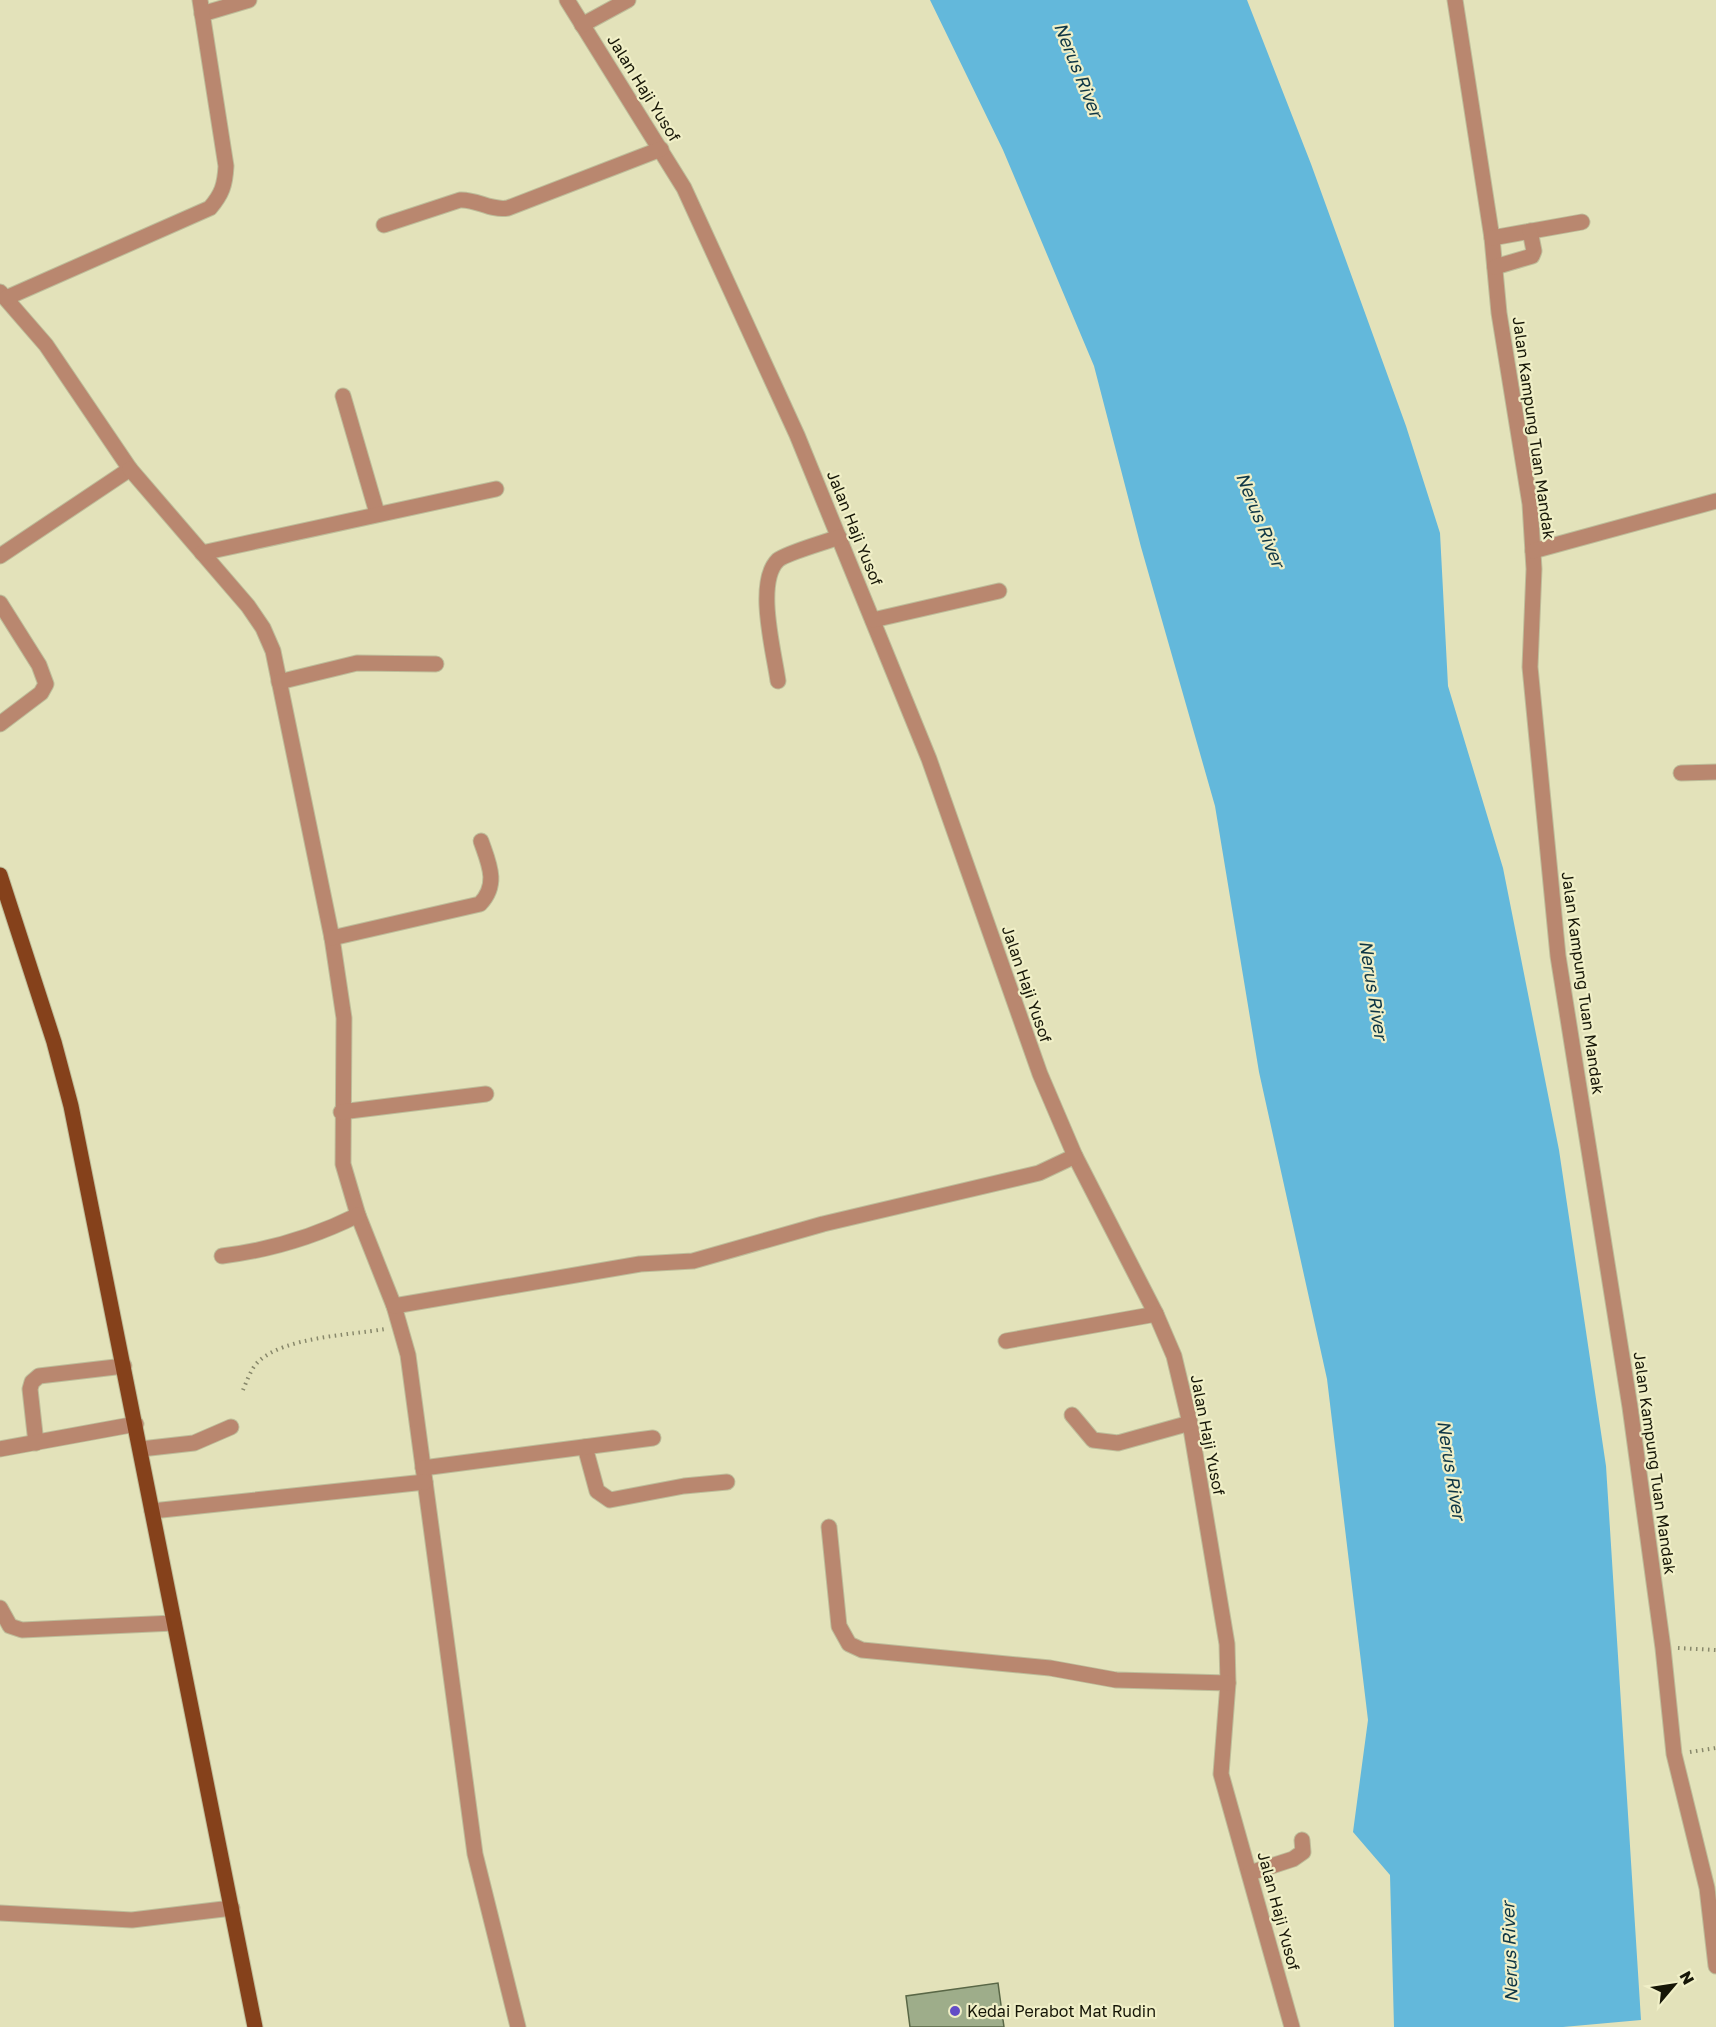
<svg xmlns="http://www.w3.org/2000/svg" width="1716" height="2027" viewBox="0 0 1716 2027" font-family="'Golos Text',sans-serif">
	<rect width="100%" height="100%" fill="#e3e2ba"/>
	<!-- water -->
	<polygon fill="#63b8db" points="930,0 1247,0 1311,164 1406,426 1440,533 1448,686 1503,868 1559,1150 1606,1466 1641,2020 1563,2027 1394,2027 1390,1875 1353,1832 1368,1720 1327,1379 1259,1072 1215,806 1141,547 1094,366 1003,150"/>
	<!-- building -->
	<polygon fill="#9ead8a" stroke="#596746" stroke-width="1.5" points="998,1983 1004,2027 910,2027 906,1996"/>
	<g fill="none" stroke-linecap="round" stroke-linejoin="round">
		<!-- minor casing -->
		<g stroke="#bebd9a" stroke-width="17">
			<g id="minor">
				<polyline points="567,0 684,188 797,435 929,759 1040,1074 1075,1156 1156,1314 1174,1356 1190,1423 1227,1644 1228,1683 1221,1774 1292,2027"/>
				<polyline points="1455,0 1492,238 1499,313 1530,504 1534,569 1530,667 1558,956 1630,1407 1663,1648 1674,1754 1707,1888 1716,1966"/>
				<polyline points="202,14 249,0"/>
				<polyline points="582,25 628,0"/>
				<path d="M384,225L460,200C477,199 490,211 508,208L661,149"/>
				<polyline points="1492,238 1582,222"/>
				<polyline points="1495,267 1532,256 1534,251 1530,231"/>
				<polyline points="0,292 46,345 130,469 0,556"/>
				<path d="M6,298L210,208C222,194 225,185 226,166L200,0"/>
				<polyline points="343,396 377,513"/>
				<polyline points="130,469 248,606 263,628 273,651 332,938 344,1018 343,1164 358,1215 394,1306 408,1355 475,1854 518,2027"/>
				<polyline points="1533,551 1716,501"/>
				<polyline points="202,553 496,489"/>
				<polyline points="0,603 39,665 46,684 41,693 0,724"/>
				<polyline points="873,620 999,591"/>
				<path d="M778,681C774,652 755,582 778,560C786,553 826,542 839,537"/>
				<polyline points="279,682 357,663 436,664"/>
				<polyline points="1681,773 1716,772"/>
				<path d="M332,938L480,904C499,884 489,864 481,841"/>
				<polyline points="341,1112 486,1094"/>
				<path d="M222,1256C271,1250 314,1237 358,1215"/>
				<polyline points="394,1306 640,1264 693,1261 823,1224 1039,1173 1075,1156"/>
				<polyline points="1006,1341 1156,1314"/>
				<polyline points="1072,1415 1093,1440 1118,1443 1190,1423"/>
				<polyline points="36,1443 30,1389 32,1382 39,1376 124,1366"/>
				<polyline points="585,1447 597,1491 610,1500 684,1486 727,1482"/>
				<polyline points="0,1449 136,1424"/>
				<polyline points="141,1449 194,1443 231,1427"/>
				<polyline points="423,1468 653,1438"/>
				<polyline points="152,1511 425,1482"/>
				<polyline points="829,1527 839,1626 849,1644 862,1650 1050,1668 1116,1680 1228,1683"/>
				<polyline points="0,1608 10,1626 22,1630 174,1623"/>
				<polyline points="1250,1873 1293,1859 1303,1852 1302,1840"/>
				<polyline points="0,1913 132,1920 232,1908"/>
			</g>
		</g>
		<!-- major casing -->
		<g stroke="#bebd9a" stroke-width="17">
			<polyline id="major" points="0,875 54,1042 71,1106 255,2027"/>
		</g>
		<!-- path -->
		<g stroke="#88886b" stroke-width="4" stroke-dasharray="1.5 4.5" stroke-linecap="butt">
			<path d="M243,1390C247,1381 251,1368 259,1361C285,1337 350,1335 385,1329"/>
			<polyline points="1678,1648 1716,1650"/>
			<polyline points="1690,1752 1716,1748"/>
		</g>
		<!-- minor -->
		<use href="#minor" stroke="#b9876f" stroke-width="15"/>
		<!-- major -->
		<use href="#major" stroke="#85411b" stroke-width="15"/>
	</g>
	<!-- markers -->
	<circle fill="#634dc6" stroke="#f0efc7" stroke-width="2" cx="955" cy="2011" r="6"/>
	<g text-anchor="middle" stroke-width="4.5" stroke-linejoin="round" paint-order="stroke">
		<!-- street labels -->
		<g font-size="16" fill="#161607" stroke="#f0efc7">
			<text transform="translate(644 88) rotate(58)" y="6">Jalan Haji Yusof</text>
			<text transform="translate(1534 428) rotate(82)" y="6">Jalan Kampung Tuan Mandak</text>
			<text transform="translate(855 528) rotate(68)" y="6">Jalan Haji Yusof</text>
			<text transform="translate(1583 983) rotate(82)" y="6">Jalan Kampung Tuan Mandak</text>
			<text transform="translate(1027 984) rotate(71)" y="6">Jalan Haji Yusof</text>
			<text transform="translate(1208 1435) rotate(79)" y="6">Jalan Haji Yusof</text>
			<text transform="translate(1655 1463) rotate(82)" y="6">Jalan Kampung Tuan Mandak</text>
			<text transform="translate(1279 1911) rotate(75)" y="6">Jalan Haji Yusof</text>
		</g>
		<!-- poi labels -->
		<g font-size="16" fill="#161607" stroke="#f0efc7" text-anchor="start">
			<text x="967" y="2017">Kedai Perabot Mat Rudin</text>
		</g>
		<!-- water labels -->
		<g font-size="18" font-style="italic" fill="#0e3645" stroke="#f0efc7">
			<text transform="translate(1078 70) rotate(68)" y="6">Nerus River</text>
			<text transform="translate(1260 520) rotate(68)" y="6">Nerus River</text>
			<text transform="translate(1373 990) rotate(81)" y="6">Nerus River</text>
			<text transform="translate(1451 1470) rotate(81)" y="6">Nerus River</text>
			<text transform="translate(1510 1952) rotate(-92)" y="6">Nerus River</text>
		</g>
	</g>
	<!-- north arrow -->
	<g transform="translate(1674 1985) rotate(61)" stroke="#f0efc7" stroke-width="4.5" paint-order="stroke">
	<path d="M0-4.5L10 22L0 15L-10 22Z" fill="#161607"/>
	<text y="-9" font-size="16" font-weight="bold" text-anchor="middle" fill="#161607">N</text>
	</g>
</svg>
